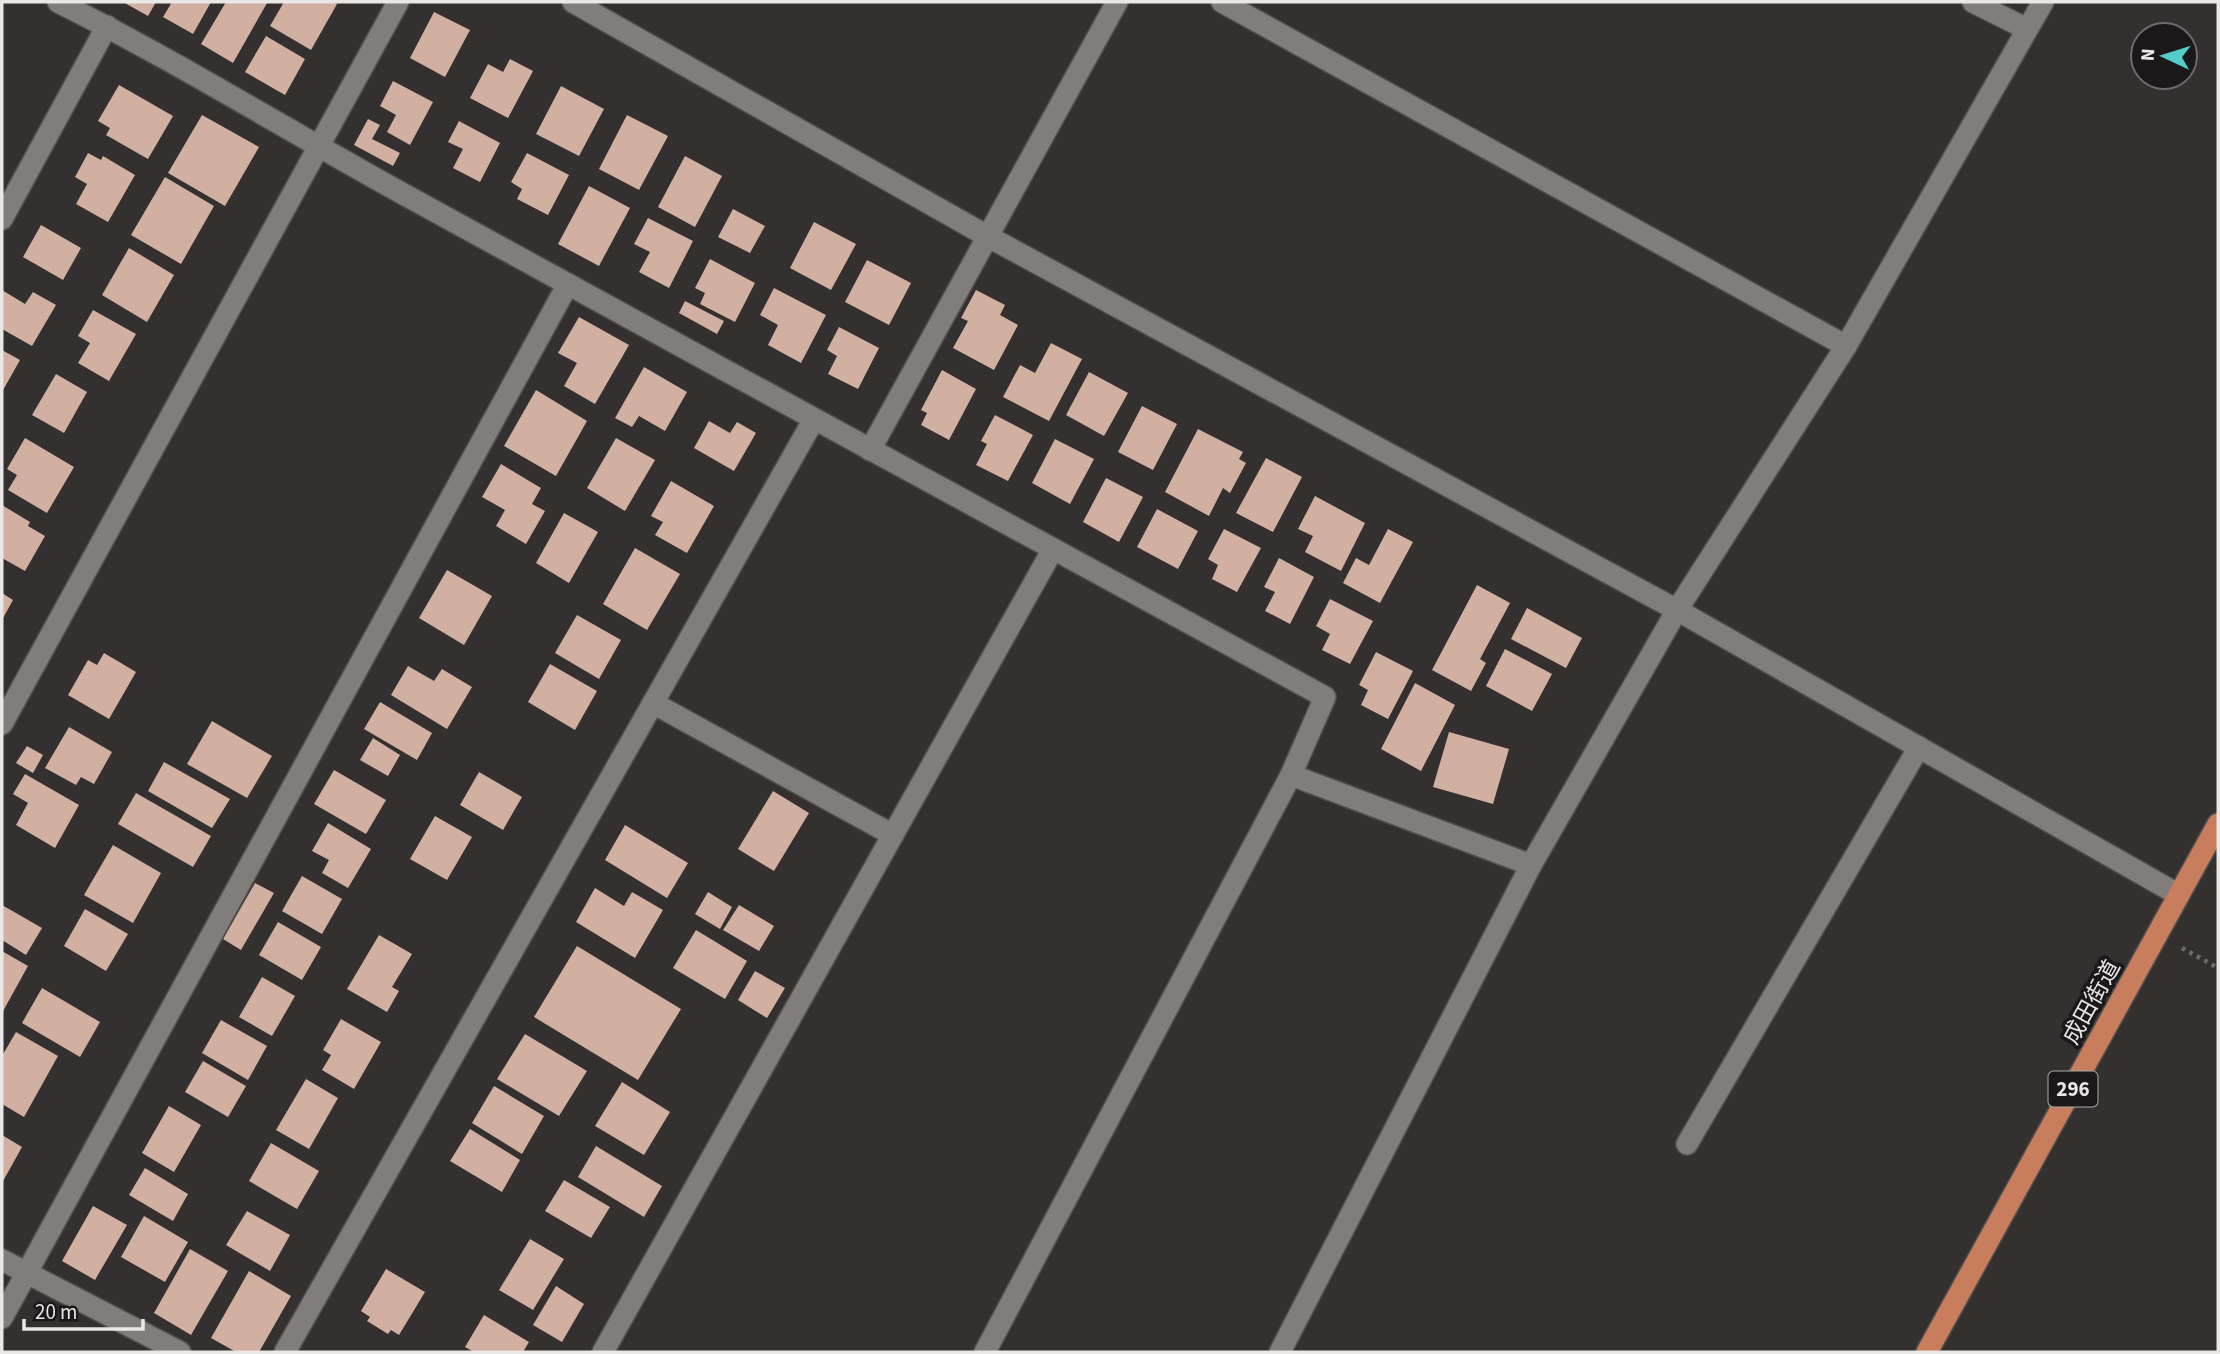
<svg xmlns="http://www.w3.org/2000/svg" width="2220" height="1354" viewBox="0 0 2220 1354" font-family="'Source Sans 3','Noto Sans JP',sans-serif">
	<rect width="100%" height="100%" fill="#33302f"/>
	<!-- building -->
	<g fill="#d2b0a1">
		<polygon points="123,2 156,2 148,16"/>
		<polygon points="172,2 211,2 193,34 163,17"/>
		<polygon points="226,2 267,3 233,63 201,44"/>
		<polygon points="284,2 333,2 337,4 311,50 270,26"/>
		<polygon points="434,12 470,30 445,77 410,58"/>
		<polygon points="266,36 305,59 285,95 245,72"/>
		<polygon points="510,59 533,71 508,118 470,98 488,64 503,72"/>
		<polygon points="393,81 433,102 410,145 387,132 396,115 380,106"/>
		<polygon points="119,85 173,116 148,159 106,135 110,128 98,121"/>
		<polygon points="561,86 604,109 579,156 536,134"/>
		<polygon points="202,115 259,147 225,206 168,173"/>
		<polygon points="627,115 668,136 639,190 599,169"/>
		<polygon points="368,119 380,125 372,139 400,153 393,166 354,145"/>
		<polygon points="459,121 500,143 480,182 453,168 463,149 448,142"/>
		<polygon points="88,153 101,160 103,156 135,175 108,222 76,204 87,184 75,177"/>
		<polygon points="527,153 569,175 548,215 517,199 522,189 511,182"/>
		<polygon points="685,156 722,176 695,227 658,207"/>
		<polygon points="165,177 214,206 181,264 131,235"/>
		<polygon points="589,186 630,208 599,266 558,244"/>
		<polygon points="733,209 765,226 750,253 718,237"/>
		<polygon points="648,218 693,241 669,288 639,272 650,252 634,244"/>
		<polygon points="814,222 856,244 831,290 790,268"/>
		<polygon points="41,225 81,248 63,280 23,257"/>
		<polygon points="129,248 174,275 147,322 102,295"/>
		<polygon points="710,259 755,283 735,322 700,304 705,293 695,288"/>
		<polygon points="867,260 911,283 889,325 845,302"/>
		<polygon points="774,288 826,315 801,363 768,345 778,325 760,315"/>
		<polygon points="2,290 25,304 33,292 56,305 32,346 2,329"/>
		<polygon points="976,290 1005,305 1000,315 1018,325 994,370 953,348 968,321 961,318"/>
		<polygon points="685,301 724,321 717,334 679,313"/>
		<polygon points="93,310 136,334 109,381 78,363 90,343 78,336"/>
		<polygon points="579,317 629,345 595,404 564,386 577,363 558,353"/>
		<polygon points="839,327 879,348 858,389 828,374 837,356 827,350"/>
		<polygon points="1051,343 1082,359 1049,421 1003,397 1020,365 1035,373"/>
		<polygon points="2,350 20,360 2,392"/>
		<polygon points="644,367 687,392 665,431 639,416 632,427 615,418"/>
		<polygon points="942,370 976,389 949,440 921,425 927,413 921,410"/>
		<polygon points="1089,372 1128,393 1104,436 1066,415"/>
		<polygon points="56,374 87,392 64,433 32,415"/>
		<polygon points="536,390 587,421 556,476 504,446"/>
		<polygon points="1142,406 1177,424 1153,470 1118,452"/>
		<polygon points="995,415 1033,435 1008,481 976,465 987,444 981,441"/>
		<polygon points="709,421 730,433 737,422 756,433 734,471 694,448"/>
		<polygon points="1198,429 1243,452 1239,459 1246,463 1230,493 1223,488 1209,516 1165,492"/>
		<polygon points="25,438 74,467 47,513 8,490 17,475 7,469"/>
		<polygon points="616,438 655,460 625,511 587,488"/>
		<polygon points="1055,439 1094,459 1070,504 1032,483"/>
		<polygon points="1266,458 1302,477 1273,532 1236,513"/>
		<polygon points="501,464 541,488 532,504 545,511 526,544 496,526 505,510 482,497"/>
		<polygon points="1106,478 1143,497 1119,542 1083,522"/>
		<polygon points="671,481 714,506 687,553 655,535 663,522 651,516"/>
		<polygon points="1315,496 1365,523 1341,571 1305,552 1313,536 1298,529"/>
		<polygon points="2,505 30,522 28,526 45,536 25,571 2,558"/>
		<polygon points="1157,509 1198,531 1178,569 1137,547"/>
		<polygon points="564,513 598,532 569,583 536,563"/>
		<polygon points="1224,529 1261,548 1237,592 1212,579 1218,565 1208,559"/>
		<polygon points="1388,529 1413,542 1380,603 1343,583 1356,558 1369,565"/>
		<polygon points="635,548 680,574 647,630 603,604"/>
		<polygon points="1279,558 1314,577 1290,624 1265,611 1275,592 1264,587"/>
		<polygon points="447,570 492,596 464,645 419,618"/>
		<polygon points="1477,585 1510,603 1480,659 1486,663 1471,691 1432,670"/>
		<polygon points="2,593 13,600 2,620"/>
		<polygon points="1330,599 1373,621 1350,664 1322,650 1330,634 1316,626"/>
		<polygon points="1527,608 1582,638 1566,668 1511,639"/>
		<polygon points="577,615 621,640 599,679 555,653"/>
		<polygon points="1505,649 1552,674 1532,711 1486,686"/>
		<polygon points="1376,652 1413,671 1388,719 1361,705 1368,690 1359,685"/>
		<polygon points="104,653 136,672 109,719 68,695 88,660 97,665"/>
		<polygon points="550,664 597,691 575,730 528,702"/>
		<polygon points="408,666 434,681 442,669 472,687 447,729 391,695"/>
		<polygon points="1415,683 1455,705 1421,771 1381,749"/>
		<polygon points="380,702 432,733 417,760 364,729"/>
		<polygon points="212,721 272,756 247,798 187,764"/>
		<polygon points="69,727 112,752 94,784 81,777 76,785 45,768"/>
		<polygon points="1449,732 1509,749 1493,804 1433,787"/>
		<polygon points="373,738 400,755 388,776 360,760"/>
		<polygon points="27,746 43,755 33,773 16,763"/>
		<polygon points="164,762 230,799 212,828 148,791"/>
		<polygon points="334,770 386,800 366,834 314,804"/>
		<polygon points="479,772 522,797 503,830 460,805"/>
		<polygon points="25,774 79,805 55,848 16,825 28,803 13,794"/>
		<polygon points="773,791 809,813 774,871 738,849"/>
		<polygon points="136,793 211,836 193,867 118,824"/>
		<polygon points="435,816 472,837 447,880 410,859"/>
		<polygon points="328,823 371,849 348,888 322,873 329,860 312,851"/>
		<polygon points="625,825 688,863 667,898 605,860"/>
		<polygon points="113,845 161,873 133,923 84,895"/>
		<polygon points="302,876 342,899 322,934 282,911"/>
		<polygon points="255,883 274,893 241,950 223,939"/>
		<polygon points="595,888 624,906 632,892 663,910 635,958 576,922"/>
		<polygon points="708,892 732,907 720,929 695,914"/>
		<polygon points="2,905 42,928 26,955 2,940"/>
		<polygon points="739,905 774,926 759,951 723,930"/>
		<polygon points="85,909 128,934 106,971 64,946"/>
		<polygon points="278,922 321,947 302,980 259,955"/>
		<polygon points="696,930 747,961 725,999 673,968"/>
		<polygon points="379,935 412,954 392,987 399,991 387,1012 347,989"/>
		<polygon points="577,946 681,1009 638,1080 534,1017"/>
		<polygon points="2,951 28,966 2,1013"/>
		<polygon points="755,971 785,988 767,1018 738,1000"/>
		<polygon points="262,977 295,996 272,1036 239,1017"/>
		<polygon points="42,988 100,1022 80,1057 22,1023"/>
		<polygon points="341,1019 381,1042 354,1089 322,1070 331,1055 323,1050"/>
		<polygon points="221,1020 267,1046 248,1080 202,1053"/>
		<polygon points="16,1032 58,1056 24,1117 2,1104 2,1056"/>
		<polygon points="525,1034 587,1071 559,1116 497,1079"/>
		<polygon points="203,1061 246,1086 228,1117 185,1092"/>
		<polygon points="306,1079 338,1098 309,1149 276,1130"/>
		<polygon points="622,1082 670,1112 644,1155 595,1126"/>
		<polygon points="494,1086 544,1116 522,1154 472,1123"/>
		<polygon points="169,1106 201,1125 174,1172 142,1153"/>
		<polygon points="470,1129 520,1160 502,1192 450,1161"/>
		<polygon points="2,1135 22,1147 2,1183"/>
		<polygon points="271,1143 319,1171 297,1209 249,1181"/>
		<polygon points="596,1146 662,1186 644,1217 578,1177"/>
		<polygon points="145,1168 188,1194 173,1221 129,1195"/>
		<polygon points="564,1180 610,1207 591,1238 545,1211"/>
		<polygon points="93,1206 127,1225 95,1280 62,1261"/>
		<polygon points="247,1211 290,1235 270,1271 226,1245"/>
		<polygon points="144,1216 188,1242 165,1282 121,1257"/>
		<polygon points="530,1239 564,1259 533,1310 499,1290"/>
		<polygon points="190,1249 228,1271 191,1335 154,1313"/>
		<polygon points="386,1269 425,1292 399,1335 391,1330 388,1334 367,1321 370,1317 361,1311"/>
		<polygon points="249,1271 291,1296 259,1352 236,1352 211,1338"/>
		<polygon points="556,1286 584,1304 562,1342 533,1325"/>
		<polygon points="484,1315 529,1342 523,1352 474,1352 465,1347"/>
	</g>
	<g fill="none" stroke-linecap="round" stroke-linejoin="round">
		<!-- minor casing -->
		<g stroke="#514e4d" stroke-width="24">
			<g id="minor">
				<path d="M58,2C177,61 290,132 407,196C713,363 1018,532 1325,697L1291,775L1531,865L1677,610L1846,346L2043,2"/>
				<polyline points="1222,2 1846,346"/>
				<polyline points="1973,2 2027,29"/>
				<polyline points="2,219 107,26"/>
				<polyline points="870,450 1117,2"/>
				<polyline points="653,703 893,835"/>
				<polyline points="1687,1144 1919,747"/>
				<polyline points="2,1260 180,1352"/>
				<polyline points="2,1318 568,284"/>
				<polyline points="285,1352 813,421"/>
				<polyline points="603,1352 1052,551"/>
				<polyline points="985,1352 1291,775"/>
				<polyline points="1280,1352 1531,865"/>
			</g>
		</g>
		<!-- tertiary casing -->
		<g stroke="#514e4d" stroke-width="24">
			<g id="tertiary">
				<polyline points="573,2 987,236 1677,610 2179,895"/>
				<polyline points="2,724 398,2"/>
			</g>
		</g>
		<!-- trunk casing -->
		<g stroke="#514e4d" stroke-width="24">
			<polyline id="trunk" points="1927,1352 2218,824"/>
		</g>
		<!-- path -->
		<polyline stroke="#6e6b6a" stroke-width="4.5" stroke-dasharray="3.5 5" stroke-linecap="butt" points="2182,948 2218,968"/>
		<!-- minor -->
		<use href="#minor" stroke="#807d7b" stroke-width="21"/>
		<!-- tertiary -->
		<use href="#tertiary" stroke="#807d7b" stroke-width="21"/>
		<!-- trunk -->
		<use href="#trunk" stroke="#c87e5c" stroke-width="21"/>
	</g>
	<g text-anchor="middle" stroke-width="7" stroke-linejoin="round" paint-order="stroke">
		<!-- shield labels -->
		<rect fill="#1a1818" stroke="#acaaa9" stroke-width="2" x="2048.5" y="1071.5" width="49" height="35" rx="5"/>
		<g font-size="21" font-weight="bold" fill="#eae8e7">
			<text x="2073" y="1096">296</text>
		</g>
		<!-- street labels -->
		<g font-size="23" fill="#eae8e7" stroke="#1a1818">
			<text transform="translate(2091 1002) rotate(-61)" y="8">成田街道</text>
		</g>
	</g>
	<!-- border -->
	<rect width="2220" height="1354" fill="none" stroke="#eae8e7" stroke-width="7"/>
	<!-- north arrow -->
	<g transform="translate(2164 56) rotate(274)"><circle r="33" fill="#1a1818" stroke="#6d6b6b" stroke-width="2"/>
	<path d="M0-5L12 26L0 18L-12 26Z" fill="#53cdc9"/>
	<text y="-10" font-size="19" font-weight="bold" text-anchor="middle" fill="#eae8e7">N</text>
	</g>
	<!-- scale -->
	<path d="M24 1319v10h119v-10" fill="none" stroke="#eae8e7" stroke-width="3.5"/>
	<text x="35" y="1319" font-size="21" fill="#eae8e7" stroke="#1a1818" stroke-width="5" paint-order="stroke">20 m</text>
</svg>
